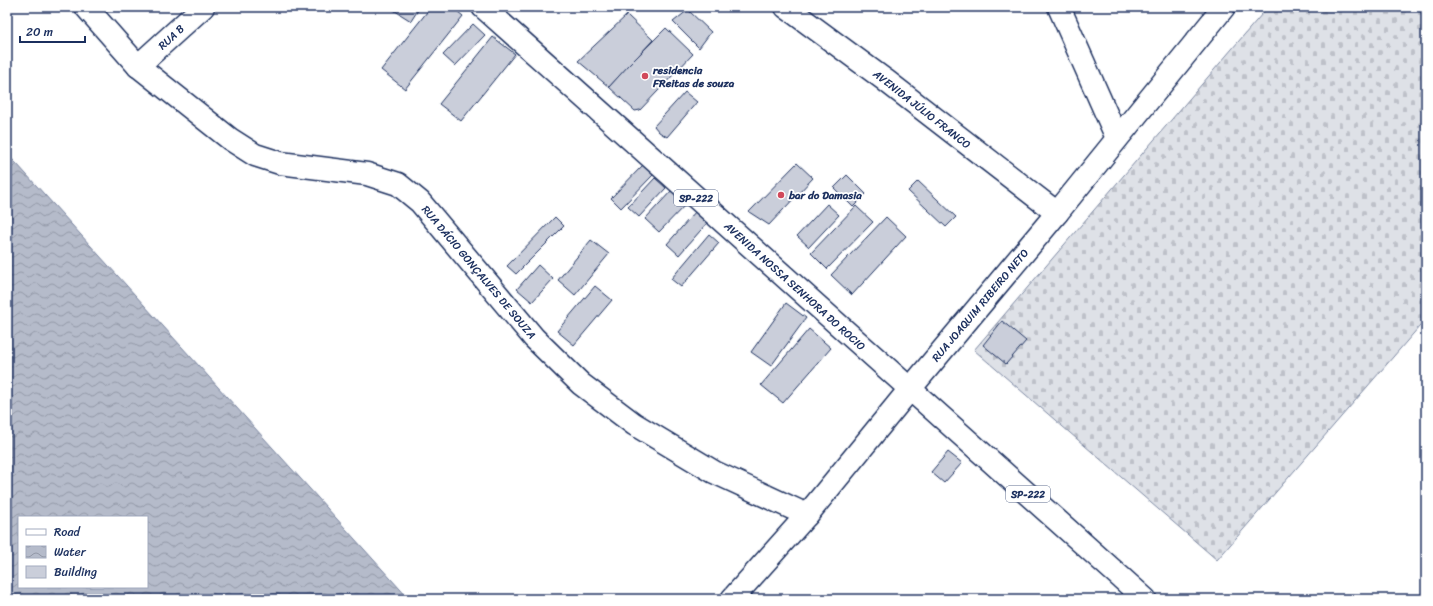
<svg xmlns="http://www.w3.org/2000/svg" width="1433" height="606" viewBox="0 0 1433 606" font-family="Sriracha,sans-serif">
	<defs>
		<pattern id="cemetery-stones" width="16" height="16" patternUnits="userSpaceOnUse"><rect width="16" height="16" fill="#dee1e7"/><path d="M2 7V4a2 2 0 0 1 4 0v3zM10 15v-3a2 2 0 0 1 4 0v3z" fill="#bec1c9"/></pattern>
		<pattern id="water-waves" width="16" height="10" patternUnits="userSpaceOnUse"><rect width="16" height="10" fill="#b5bbca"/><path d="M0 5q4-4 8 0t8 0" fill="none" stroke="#9298a7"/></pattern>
	</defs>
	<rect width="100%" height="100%" fill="#fff"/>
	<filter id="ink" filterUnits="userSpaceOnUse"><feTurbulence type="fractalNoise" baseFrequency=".025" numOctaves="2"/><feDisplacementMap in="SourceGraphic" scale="8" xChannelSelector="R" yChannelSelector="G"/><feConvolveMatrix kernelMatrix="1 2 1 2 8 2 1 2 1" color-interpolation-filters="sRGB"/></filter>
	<g filter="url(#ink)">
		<!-- cemetery -->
		<polygon fill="url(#cemetery-stones)" stroke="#7c88a2" points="1268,7 1426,7 1426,319 1217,560 974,350"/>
		<!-- water -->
		<path fill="url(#water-waves)" stroke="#77839f" fill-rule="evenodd" d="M7,154L17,164L409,599H7ZM19,517H147V587H19Z"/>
		<!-- building -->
		<g fill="#caceda" stroke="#1b2f5e">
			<polygon points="393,7 420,7 411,21 392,9"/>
			<polygon points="431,7 452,7 463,16 405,89 381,70"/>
			<polygon points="688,10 711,32 699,48 673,22"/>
			<polygon points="627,15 653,40 609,87 578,61"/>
			<polygon points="473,24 485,35 455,66 443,55"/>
			<polygon points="666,28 693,54 640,110 635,111 609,87 628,66"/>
			<polygon points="493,37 515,54 461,121 439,104"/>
			<polygon points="685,92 697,102 667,137 659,132 654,126"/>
			<polygon points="797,163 813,178 769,225 749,212"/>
			<polygon points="643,165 653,175 621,208 611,198"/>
			<polygon points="847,175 866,194 853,207 834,188"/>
			<polygon points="655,178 666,188 639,217 628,207"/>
			<polygon points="918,181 956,217 946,227 908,191"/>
			<polygon points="673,189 687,203 659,232 645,219"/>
			<polygon points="827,204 839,215 809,247 797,236"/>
			<polygon points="856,206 873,222 827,269 811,253"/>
			<polygon points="696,211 708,222 679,255 667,244"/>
			<polygon points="555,217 564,226 516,274 507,266"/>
			<polygon points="886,217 906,236 852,295 831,275"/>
			<polygon points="709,234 719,243 681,287 671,279"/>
			<polygon points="591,240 609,254 575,295 558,280"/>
			<polygon points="538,265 553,279 532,302 517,289"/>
			<polygon points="595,286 612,300 574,345 557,331"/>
			<polygon points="786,303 806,318 771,366 751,352"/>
			<polygon points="1002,321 1026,341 1006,364 983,345"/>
			<polygon points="809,329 831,348 783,403 761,385"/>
			<polygon points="948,452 962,463 944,483 931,472"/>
		</g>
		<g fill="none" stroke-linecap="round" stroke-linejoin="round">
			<!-- street casing -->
			<g stroke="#1b2f5e" stroke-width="25">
				<g id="street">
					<polyline points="86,7 138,66 230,139 255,155 280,163 367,174 398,184 420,202 534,338 581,384 634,424 714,472 807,515"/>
					<polyline points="1059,7 1117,138"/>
					<polyline points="138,66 203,7"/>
					<polyline points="1057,213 1224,7"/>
					<polyline points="732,599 807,515 910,389"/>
				</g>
			</g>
			<!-- primary casing -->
			<g stroke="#1b2f5e" stroke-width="25">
				<g id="primary">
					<polyline points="483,7 1145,599"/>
					<polyline points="786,7 885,80 1057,213 910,389"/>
				</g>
			</g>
			<!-- street -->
			<use href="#street" stroke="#fff" stroke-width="22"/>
			<!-- primary -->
			<use href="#primary" stroke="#fff" stroke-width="22"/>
		</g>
	</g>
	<!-- markers -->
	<g fill="#d1495b" stroke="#fff" stroke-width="1.5">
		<circle cx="645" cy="76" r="4"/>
		<circle cx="781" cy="195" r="4"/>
	</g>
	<g text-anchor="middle" stroke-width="3.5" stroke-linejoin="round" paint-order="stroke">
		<!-- shield labels -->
		<g fill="#fff" stroke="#5f6d8e" stroke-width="1">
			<rect x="674" y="190" width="44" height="16" rx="3"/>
			<rect x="1006" y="486" width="44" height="16" rx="3"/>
		</g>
		<g font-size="10" font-weight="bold" fill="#1b2f5e">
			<text x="696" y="202">SP-222</text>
			<text x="1028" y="498">SP-222</text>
		</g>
		<!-- street labels -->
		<g font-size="11" fill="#1b2f5e" stroke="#fff">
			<text transform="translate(171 37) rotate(-43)" y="4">RUA B</text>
			<text transform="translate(922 109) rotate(38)" y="4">AVENIDA JÚLIO FRANCO</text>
			<text transform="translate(479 272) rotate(50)" y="4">RUA DÁCIO GONÇALVES DE SOUZA</text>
			<text transform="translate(795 286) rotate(42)" y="4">AVENIDA NOSSA SENHORA DO ROCIO</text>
			<text transform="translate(980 305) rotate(-50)" y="4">RUA JOAQUIM RIBEIRO NETO</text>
		</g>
		<!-- poi labels -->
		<g font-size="11" font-weight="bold" fill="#1b2f5e" stroke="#fff" text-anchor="start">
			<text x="653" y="74">residencia<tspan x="653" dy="13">FReitas de souza</tspan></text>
			<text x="789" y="199">bar do Damasia</text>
		</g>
	</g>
	<!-- margin -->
	<rect width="1433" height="606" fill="none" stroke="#fff" stroke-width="24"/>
	<rect x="12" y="12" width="1409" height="582" fill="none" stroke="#1b2f5e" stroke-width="1.5" filter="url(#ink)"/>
	<!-- legend -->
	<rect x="18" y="516" width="130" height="72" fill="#ffffff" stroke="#a4acbf"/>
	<rect x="26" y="529" width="20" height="6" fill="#ffffff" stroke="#a4acbf"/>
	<text x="54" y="536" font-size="12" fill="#1b2f5e">Road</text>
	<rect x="26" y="546" width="20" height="12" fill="url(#water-waves)" stroke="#a4acbf"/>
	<text x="54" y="556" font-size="12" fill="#1b2f5e">Water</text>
	<rect x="26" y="566" width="20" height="12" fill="#caceda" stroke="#a4acbf"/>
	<text x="54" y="576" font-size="12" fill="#1b2f5e">Building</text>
	<!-- scale -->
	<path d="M20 36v6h65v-6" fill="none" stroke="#1b2f5e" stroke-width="2"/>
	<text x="26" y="36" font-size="12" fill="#1b2f5e" stroke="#ffffff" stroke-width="3" paint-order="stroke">20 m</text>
</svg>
